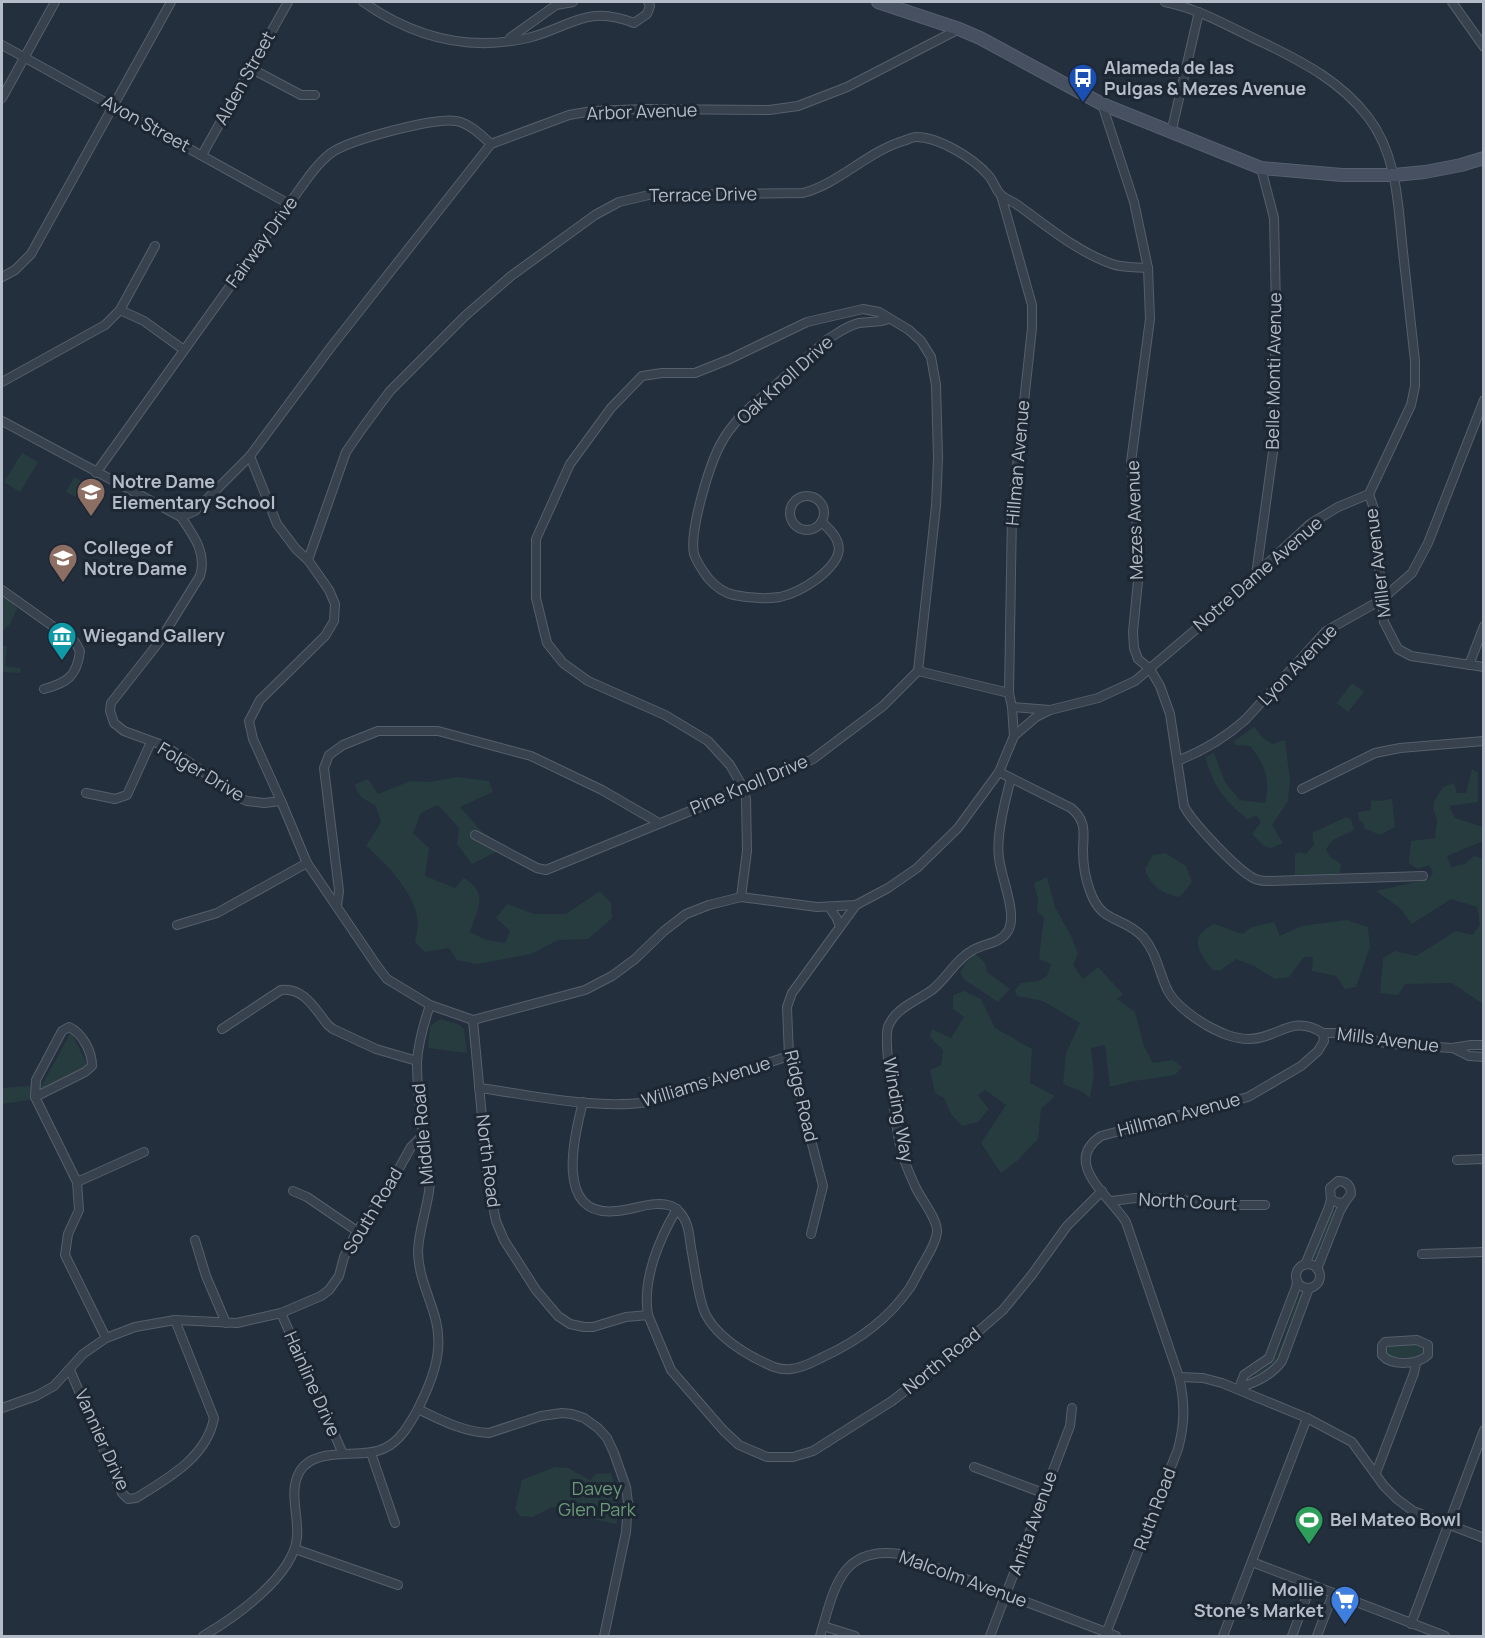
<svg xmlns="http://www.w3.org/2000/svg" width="1485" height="1638" viewBox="0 0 1485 1638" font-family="Manrope,sans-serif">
	<rect width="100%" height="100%" fill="#242f3e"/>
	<!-- green -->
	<g fill="#263c3f">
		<polygon points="22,453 38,462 20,492 4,482"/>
		<polygon points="74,477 84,482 76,497 66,492"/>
		<polygon points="2,595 13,602 17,609 10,624 2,631"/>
		<polygon points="2,646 7,646 5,666 21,668 20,673 2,672"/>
		<polygon points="1352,683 1364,692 1348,712 1337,703"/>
		<path d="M1254,727L1264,739L1273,744L1285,740L1290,780L1288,801L1272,825L1283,843L1271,848L1264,846L1252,834L1261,822L1257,816L1247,819C1222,798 1215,788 1205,757L1214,753L1225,782L1240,800L1265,803C1271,780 1265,764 1250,746L1237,745L1233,742Z"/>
		<polygon points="1472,769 1478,773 1478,802 1449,806 1455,818 1483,827 1483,841 1447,856 1451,867 1465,864 1474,856 1483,859 1483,1004 1452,983 1405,984 1398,995 1380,993 1383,958 1395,951 1416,956 1456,931 1473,935 1480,925 1477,907 1451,899 1412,924 1400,908 1376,891 1429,879 1433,872 1429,865 1418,869 1409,863 1411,841 1435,838 1437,820 1433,808 1434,801 1443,787 1454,783 1457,793 1466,793"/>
		<path d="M457,777L489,781L493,792L460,807L481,831L495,840L496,852L472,864L457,844L459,828L438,805L421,813L413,833L429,848L425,876L455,888L464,878C490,895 477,908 470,932L486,940L505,943L510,931L496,918L507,904L534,914H566L600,891L611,903L612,918L588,939L558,940L531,954L477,964L457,960L449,948L425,952L415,942C416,936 418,929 418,923C416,894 387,864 366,846L381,822L376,806L361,797L354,785L368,779L378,794L410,781L430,782Z"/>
		<polygon points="1392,799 1395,827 1380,835 1364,828 1364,824 1359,820 1358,812 1371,810 1371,800 1379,801"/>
		<polygon points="1346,817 1351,819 1354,830 1333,840 1326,849 1330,857 1341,864 1340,873 1309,878 1295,876 1295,855 1298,852 1306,854 1314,845 1312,833"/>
		<path d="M1165,853L1186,866L1192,882L1180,897C1164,895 1149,885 1145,869L1153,855Z"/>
		<polygon points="1047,877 1055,907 1071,936 1078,954 1073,965 1083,979 1098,967 1123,994 1117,999 1135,1012 1144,1046 1153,1063 1173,1060 1182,1067 1175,1075 1134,1081 1110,1087 1105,1045 1091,1048 1094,1074 1090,1098 1083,1092 1063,1084 1066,1053 1080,1023 1043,1001 1017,996 1015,990 1021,983 1038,981 1047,976 1051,964 1039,959 1044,918 1037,911 1038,900 1034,883"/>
		<path d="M1347,920L1368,927L1370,947L1356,987L1345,989L1336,976L1312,971L1313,957H1304L1289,977L1275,979L1254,966L1236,959L1221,970H1212C1198,950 1188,938 1214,924L1242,934L1252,927L1274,922L1280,936L1302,926Z"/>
		<polygon points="975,954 985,963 987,972 1010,989 998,1002 965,980 960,973 965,964"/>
		<polygon points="964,991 981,999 995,1028 1032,1049 1030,1083 1055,1096 1041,1109 1038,1139 1017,1161 1001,1173 981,1143 1006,1105 985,1090 978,1095 989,1109 978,1122 962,1126 951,1114 944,1098 935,1093 930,1070 941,1065 943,1050 930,1037 932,1029 951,1038 964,1017 953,1009 953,995"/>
		<polygon points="440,1019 458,1024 464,1029 467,1053 428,1048 430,1026"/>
		<polygon points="71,1032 88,1066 29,1100 2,1104 2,1088 42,1085"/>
		<polygon points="1332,1209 1335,1211 1318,1258 1315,1260 1313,1258"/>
		<path d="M1301,1292L1303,1293L1277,1364L1261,1375L1255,1376L1254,1373C1287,1363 1285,1317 1301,1292Z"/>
		<polygon points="1420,1344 1424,1346 1426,1352 1420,1358 1391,1357 1386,1353 1389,1345"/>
		<polygon points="555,1467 568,1468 590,1480 596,1474 611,1473 617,1492 617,1524 582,1517 569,1510 552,1507 533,1517 520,1516 515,1509 522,1480"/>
	</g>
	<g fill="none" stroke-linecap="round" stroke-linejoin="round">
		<!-- minor casing -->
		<g stroke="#565f6c" stroke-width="10">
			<g id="minor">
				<path d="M363,2C413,37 467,52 528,38C571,27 586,4 634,23L647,14L650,6L648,2"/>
				<polyline points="1452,2 1484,47"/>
				<polyline points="510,38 556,5 573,2"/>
				<polyline points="2,45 289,204"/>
				<polyline points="252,69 301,95 315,95"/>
				<polyline points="2,98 55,2"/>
				<path d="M1102,104L1134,202L1148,268L1150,319L1131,462L1140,560L1133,632L1134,648L1138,659L1150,669L1160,686L1170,714L1184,806C1192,822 1234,866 1250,876C1255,880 1261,881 1268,881L1423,876"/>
				<polyline points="1171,133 1199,12"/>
				<polyline points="202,155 288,2"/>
				<polyline points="1001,195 1032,305 1032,328 1012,513 1009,693 1012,707 1014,736"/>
				<polyline points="2,277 15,270 31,254 171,2"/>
				<polyline points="120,310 144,321 184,350"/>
				<polyline points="2,382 105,325 120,310 155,246"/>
				<polyline points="2,421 181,517 195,511 250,456 331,347 491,144 569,115 592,111 645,109 769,110 798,106 847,87 959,29"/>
				<path d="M250,456L277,524L296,549L308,560L329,590L335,604L334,621L325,636L260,700L249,721L253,739L281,801L307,863L377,966L387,979L430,1005L473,1020L585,990L612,976L635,959L664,931L686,914L709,905L741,897L817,907L856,905L888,888L917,868L958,828L999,772L1014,736L1036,717L1050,710L1098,698L1135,681L1201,625L1310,524L1338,507L1369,494L1411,405L1415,386V361C1411,325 1407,289 1403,252C1398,207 1398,156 1368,117C1341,82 1305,63 1266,44C1233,29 1201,9 1165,2"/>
				<path d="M96,473L289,204C302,187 314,166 331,153C349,140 435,117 456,121C469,123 481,135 491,144"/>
				<polyline points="1369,494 1374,509 1384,622 1398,649 1411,656 1484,667"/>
				<circle cx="807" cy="513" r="17"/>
				<path d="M181,517C194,536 207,553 200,576L159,642L111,703L110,711L114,723L124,731L165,746L211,777L235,796L247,801L264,803L281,801"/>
				<path d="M821,522C849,544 841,560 817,579C806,587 793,594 780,597C766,599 748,598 734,595C724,593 715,586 708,578C703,571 697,563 694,554C689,531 710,461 723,440C727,432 734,425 739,418C748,408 760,399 770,390C789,373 809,356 828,339C838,333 848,325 859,323C870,321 878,323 888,319"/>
				<path d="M308,560L346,452L364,426L390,391L465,316L511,276L595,215L619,202L649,195L803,193C840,183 867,152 903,141C907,140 912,137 916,137C939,137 973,158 988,175C993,180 995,188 1000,194C1005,199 1014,202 1019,206C1048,227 1078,252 1112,264C1123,268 1137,267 1148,268"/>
				<polyline points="1256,575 1273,452 1276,307 1274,218 1261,168"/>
				<path d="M2,590L75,642L80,651C77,676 67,683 44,689"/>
				<polyline points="1469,665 1484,626"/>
				<polyline points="918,671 1009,693"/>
				<polyline points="1012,707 1050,710"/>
				<path d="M1177,761C1203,751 1226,737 1246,719L1326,631L1381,600L1412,573L1428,543L1484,400"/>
				<path d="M999,772L1071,808C1076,812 1080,817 1082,823C1085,831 1083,841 1083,850C1083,863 1085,878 1090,891C1102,925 1122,915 1143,937C1157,953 1159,973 1168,991C1175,1004 1193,1017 1206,1025C1219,1032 1233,1039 1249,1039C1278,1039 1291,1013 1323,1033"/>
				<polyline points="1302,789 1375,753 1400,748 1484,741"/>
				<polyline points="86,793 115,799 127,795 151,742"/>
				<polyline points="475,835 537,868 546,870 744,789 813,759 883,706 918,671"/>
				<polyline points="741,897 747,851 746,799 744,789 730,765 708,741 665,715 588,681 563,663 547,643 536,598 536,539 570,464 611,408 642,376 662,373 695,373 730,359 807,322 863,309 879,312 909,330 921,341 931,357 936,385 938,458 936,506 918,671"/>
				<polyline points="337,906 339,891 324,768 329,755 343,745 378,731 438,731 531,756 602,790 659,823"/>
				<polyline points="829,907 836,917 840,926"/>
				<polyline points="177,925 217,913 307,863"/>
				<polyline points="473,1020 488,1182 496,1221 504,1240 536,1290 558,1316 570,1324 584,1327 593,1327 626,1317 648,1315 671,1370 723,1430 739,1445 767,1457 793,1457 813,1451 892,1401 950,1356 1003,1310 1031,1276 1067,1226 1102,1191"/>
				<path d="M69,1027C82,1033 92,1051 92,1066L85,1072L35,1097L36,1080L62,1031Z"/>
				<path d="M222,1029L281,990C304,987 315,1009 328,1025L333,1029L376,1049L417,1061"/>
				<path d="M1323,1033L1324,1041L1318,1051L1301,1066L1248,1097L1101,1136C1061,1163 1110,1196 1126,1222L1179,1377L1203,1378L1222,1383L1307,1418L1352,1442L1384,1486L1397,1499L1413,1511L1484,1538"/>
				<polyline points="1323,1033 1338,1033 1391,1044 1452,1048 1471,1045 1484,1045"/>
				<polyline points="1453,1048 1469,1056 1484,1057"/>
				<path d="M479,1088C533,1095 595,1110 648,1102L789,1056"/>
				<polyline points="35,1097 77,1182 79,1210 68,1234 65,1255 106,1338"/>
				<path d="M583,1102C574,1136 554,1218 616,1211C633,1210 651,1201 668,1205C677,1207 684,1216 687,1225C690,1234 690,1244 692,1253C695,1269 699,1303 706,1315C716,1334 735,1347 753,1357C765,1363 778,1371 791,1369C803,1368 813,1362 823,1357C856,1342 888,1319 909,1289C914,1282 918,1272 923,1264C928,1255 936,1243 937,1232C938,1219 920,1198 915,1186C910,1175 905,1164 902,1153C897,1135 883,1042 888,1027C895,1008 917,1001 932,990C947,978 956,959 973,950C985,943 1000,944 1008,931C1018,914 1001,878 999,858C996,835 1005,801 1011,778"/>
				<polyline points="1457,1160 1484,1159"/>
				<polyline points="77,1182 144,1152"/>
				<polyline points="293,1191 307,1197 357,1231"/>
				<polyline points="1112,1201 1135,1198 1176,1199 1215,1205 1265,1205"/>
				<polyline points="811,1234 823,1186 789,1056 787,1007 792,993 856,905"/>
				<polyline points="195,1240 206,1276 226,1323"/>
				<polyline points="1422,1254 1484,1252"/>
				<circle cx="1308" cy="1276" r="12"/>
				<path d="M1305,1265L1329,1207L1331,1199L1330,1188L1338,1181C1346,1181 1351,1185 1351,1194L1345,1202L1338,1203L1331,1199"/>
				<polyline points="1317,1269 1340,1211 1345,1202"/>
				<path d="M1297,1280L1296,1287L1269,1358L1244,1375L1239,1388C1256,1382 1271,1376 1282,1361L1309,1288"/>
				<polyline points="281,1313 343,1454"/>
				<path d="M648,1315C642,1280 659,1239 677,1209"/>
				<path d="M1417,1340L1428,1345V1355C1418,1365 1391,1366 1382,1355V1346L1385,1342Z"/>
				<path d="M70,1370L122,1493L128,1499L136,1498C167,1479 207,1457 214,1418L175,1320"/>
				<polyline points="2,1408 36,1396 54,1386 83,1354 106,1338 135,1327 175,1320 237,1323 281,1313 321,1296 329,1290 339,1276 344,1257 357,1231 384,1195 411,1147 423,1135"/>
				<path d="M418,1409C441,1420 463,1432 489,1433L541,1416L562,1413L572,1414L584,1418L598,1428L607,1438L614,1453L626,1487L628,1503L626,1532L604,1636"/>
				<polyline points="371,1453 395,1523"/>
				<polyline points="974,1467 1043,1493"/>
				<polyline points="1376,1473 1414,1373 1416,1363"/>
				<polyline points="295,1549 398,1585"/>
				<polyline points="1252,1562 1445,1636"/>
				<polyline points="1411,1624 1484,1430"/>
				<polyline points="823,1626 855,1636"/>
				<path d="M203,1636C234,1618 294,1576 297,1537C299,1515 288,1491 300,1471C316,1445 361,1460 385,1448C400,1441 409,1425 417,1411C431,1383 444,1353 436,1321C430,1297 418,1276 418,1251C419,1224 432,1198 430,1170C429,1158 424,1146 423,1135C420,1112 417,1085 417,1062C418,1043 424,1023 430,1005"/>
				<path d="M820,1636C834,1590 840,1545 900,1554L1116,1636"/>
				<polyline points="990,1636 1070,1426 1072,1408"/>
				<path d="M1105,1636L1178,1449C1185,1423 1185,1403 1179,1377"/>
				<polyline points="1223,1636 1307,1418"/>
				<polyline points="1292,1636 1311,1585"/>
				<polyline points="1317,1636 1333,1594"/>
			</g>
		</g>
		<!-- secondary casing -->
		<g stroke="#565f6c" stroke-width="14">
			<polyline id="secondary" points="878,2 959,29 980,38 1102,104 1261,168 1342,175 1394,175 1425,172 1461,165 1484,158"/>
		</g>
		<!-- minor -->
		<use href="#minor" stroke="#38414e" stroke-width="8"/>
		<!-- secondary -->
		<use href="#secondary" stroke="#465061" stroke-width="12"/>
	</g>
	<!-- icons -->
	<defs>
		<g id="bus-pin" transform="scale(1.5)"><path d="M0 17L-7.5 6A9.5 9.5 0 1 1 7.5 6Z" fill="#1a4fb4" stroke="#1d2633"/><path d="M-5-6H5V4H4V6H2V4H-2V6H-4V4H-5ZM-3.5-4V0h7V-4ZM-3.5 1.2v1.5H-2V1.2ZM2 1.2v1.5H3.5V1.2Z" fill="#fff"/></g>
		<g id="school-pin" transform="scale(1.5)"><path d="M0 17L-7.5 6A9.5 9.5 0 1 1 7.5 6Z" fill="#8d6e63" stroke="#1d2633"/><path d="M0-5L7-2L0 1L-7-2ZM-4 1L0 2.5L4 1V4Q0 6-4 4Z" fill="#fff"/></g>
		<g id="university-pin" transform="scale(1.5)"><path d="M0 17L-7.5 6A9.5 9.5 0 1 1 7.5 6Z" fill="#8d6e63" stroke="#1d2633"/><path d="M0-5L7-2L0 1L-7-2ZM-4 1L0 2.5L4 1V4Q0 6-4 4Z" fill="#fff"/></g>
		<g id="museum-pin" transform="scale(1.5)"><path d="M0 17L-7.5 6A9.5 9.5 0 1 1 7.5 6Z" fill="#0f9aa8" stroke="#1d2633"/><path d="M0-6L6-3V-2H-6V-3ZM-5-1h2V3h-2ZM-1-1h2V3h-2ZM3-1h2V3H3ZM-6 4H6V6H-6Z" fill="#fff"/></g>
		<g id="stadium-pin" transform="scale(1.5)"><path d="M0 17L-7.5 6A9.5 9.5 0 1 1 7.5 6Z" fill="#2e9e5b" stroke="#1d2633"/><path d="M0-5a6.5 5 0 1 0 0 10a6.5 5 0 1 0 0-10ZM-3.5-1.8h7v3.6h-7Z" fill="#fff"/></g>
		<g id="supermarket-pin" transform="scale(1.5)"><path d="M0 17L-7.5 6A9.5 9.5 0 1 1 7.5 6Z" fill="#3f7fe0" stroke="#1d2633"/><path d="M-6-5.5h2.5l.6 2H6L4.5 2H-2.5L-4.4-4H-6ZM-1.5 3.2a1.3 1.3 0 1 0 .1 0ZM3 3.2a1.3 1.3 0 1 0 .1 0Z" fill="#fff"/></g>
	</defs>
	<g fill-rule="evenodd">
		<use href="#bus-pin" x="1083" y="78"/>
		<use href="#school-pin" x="91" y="492"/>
		<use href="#university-pin" x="63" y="558"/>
		<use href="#museum-pin" x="62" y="636"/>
		<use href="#stadium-pin" x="1309" y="1520"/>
		<use href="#supermarket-pin" x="1345" y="1600"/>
	</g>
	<g text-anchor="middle" stroke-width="6" stroke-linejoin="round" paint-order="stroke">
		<!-- poi labels -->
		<g font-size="18" font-weight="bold" fill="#b4bcc9" stroke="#1d2633" text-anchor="start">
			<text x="1104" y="74">Alameda de las<tspan x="1104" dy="21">Pulgas &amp; Mezes Avenue</tspan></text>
			<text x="112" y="488">Notre Dame<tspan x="112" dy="21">Elementary School</tspan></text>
			<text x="84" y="554">College of<tspan x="84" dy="21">Notre Dame</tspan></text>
			<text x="83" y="642">Wiegand Gallery</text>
			<text x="1330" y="1526">Bel Mateo Bowl</text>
			<text x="1324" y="1596" text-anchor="end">Mollie<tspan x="1324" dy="21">Stone's Market</tspan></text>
		</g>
		<!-- street labels -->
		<g font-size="18" fill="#b4bcc9" stroke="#1d2633">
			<text transform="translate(245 78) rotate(-61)" y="6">Alden Street</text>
			<text transform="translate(642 112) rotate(-2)" y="6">Arbor Avenue</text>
			<text transform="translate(146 124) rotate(29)" y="6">Avon Street</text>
			<text transform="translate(703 195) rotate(-1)" y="6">Terrace Drive</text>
			<text transform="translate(262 242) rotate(-54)" y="6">Fairway Drive</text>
			<text transform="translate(1274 371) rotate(-89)" y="6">Belle Monti Avenue</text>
			<text transform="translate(785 380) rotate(-42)" y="6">Oak Knoll Drive</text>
			<text transform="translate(1018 463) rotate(-85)" y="6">Hillman Avenue</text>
			<text transform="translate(1135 520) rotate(-92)" y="6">Mezes Avenue</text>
			<text transform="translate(1378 563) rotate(-97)" y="6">Miller Avenue</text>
			<text transform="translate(1258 574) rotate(-41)" y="6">Notre Dame Avenue</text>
			<text transform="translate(1298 665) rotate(-46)" y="6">Lyon Avenue</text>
			<text transform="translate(201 772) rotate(31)" y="6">Folger Drive</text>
			<text transform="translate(749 785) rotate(-23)" y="6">Pine Knoll Drive</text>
			<text transform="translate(1388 1040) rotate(7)" y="6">Mills Avenue</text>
			<text transform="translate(706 1082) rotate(-17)" y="6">Williams Avenue</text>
			<text transform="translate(801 1096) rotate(77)" y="6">Ridge Road</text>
			<text transform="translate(898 1110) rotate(80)" y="6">Winding Way</text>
			<text transform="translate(1179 1115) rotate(-15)" y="6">Hillman Avenue</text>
			<text transform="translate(423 1134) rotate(-95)" y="6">Middle Road</text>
			<text transform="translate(488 1161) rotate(83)" y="6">North Road</text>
			<text transform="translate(1188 1202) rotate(3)" y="6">North Court</text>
			<text transform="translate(373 1211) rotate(-59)" y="6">South Road</text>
			<text transform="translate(942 1361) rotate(-39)" y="6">North Road</text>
			<text transform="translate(312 1384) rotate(66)" y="6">Hainline Drive</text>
			<text transform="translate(102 1440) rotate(66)" y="6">Vannier Drive</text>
			<text transform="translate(1155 1509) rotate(-69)" y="6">Ruth Road</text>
			<text transform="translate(1033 1523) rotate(-70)" y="6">Anita Avenue</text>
			<text transform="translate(963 1579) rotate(20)" y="6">Malcolm Avenue</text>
		</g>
		<!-- park labels -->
		<g font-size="18" fill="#6b9a76" stroke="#1d2633">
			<text x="597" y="1495">Davey<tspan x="597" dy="21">Glen Park</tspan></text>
		</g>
	</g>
	<!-- border -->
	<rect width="1485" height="1638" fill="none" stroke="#b4bcc9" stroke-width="6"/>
</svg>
